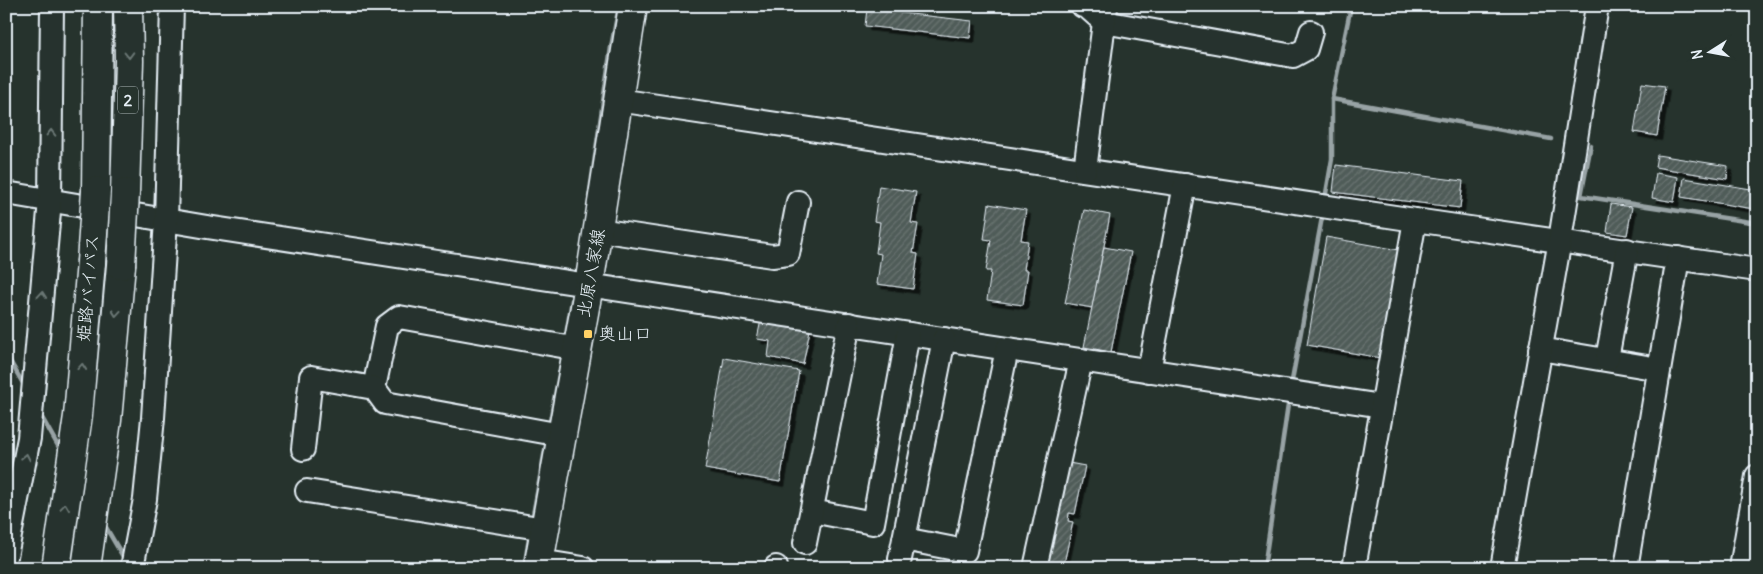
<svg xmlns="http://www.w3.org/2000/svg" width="1763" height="574" viewBox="0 0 1763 574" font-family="Delius,'Klee One',sans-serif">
	<defs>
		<pattern id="building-hatch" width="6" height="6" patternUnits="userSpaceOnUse" patternTransform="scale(1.25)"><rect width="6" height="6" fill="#505c59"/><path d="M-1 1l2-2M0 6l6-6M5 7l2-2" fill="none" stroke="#697472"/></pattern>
		<filter id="shadow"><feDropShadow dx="4.5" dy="4.5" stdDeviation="0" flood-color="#0009"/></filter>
	</defs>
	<rect width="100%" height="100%" fill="#26332d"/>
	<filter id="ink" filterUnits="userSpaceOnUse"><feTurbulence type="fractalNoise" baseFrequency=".02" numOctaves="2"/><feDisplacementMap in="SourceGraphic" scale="10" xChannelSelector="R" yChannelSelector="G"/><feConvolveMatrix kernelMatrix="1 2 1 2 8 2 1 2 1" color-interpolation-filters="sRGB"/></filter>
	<g filter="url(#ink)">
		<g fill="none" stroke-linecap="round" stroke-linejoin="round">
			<!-- stream -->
			<g stroke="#98a3a5" stroke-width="4.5">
				<polyline points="1332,99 1551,139"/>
				<polyline points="1591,145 1581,196 1757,223"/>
				<polyline points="589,197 611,47 619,6"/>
				<polyline points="1325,199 1332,159 1332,99 1351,6"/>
				<polyline points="565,340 572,300"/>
				<polyline points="6,354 25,387"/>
				<polyline points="1291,386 1323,212"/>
				<polyline points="40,414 62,453"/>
				<polyline points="549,426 563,353"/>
				<polyline points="532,520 547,439"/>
				<polyline points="104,524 125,560"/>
				<polyline points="524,568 530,532"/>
				<polyline points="1264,568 1289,398"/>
			</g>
		</g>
		<!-- building -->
		<g fill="url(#building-hatch)" stroke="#e8f1f8" filter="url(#shadow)">
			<polygon points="867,9 972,21 970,38 865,26"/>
			<polygon points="1642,83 1665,86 1657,136 1634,132"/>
			<polygon points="1657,155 1728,166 1727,179 1655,167"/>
			<polygon points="1336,165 1463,181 1460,208 1333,192"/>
			<polygon points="1656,173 1678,177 1674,202 1652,198"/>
			<polygon points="1684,178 1757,190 1754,209 1681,197"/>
			<polygon points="879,186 916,192 911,223 918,224 913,253 918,254 913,289 877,284 881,254 876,253 880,222 874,221"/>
			<polygon points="989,204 1026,210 1021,240 1028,241 1024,270 1028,270 1023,305 987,300 991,271 986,271 991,240 984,239"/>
			<polygon points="1611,204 1632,207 1627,235 1607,232"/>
			<polygon points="1084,210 1110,215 1092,308 1065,303"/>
			<polygon points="1326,237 1399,250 1381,358 1307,345"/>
			<polygon points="1104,247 1131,252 1111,352 1084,347"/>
			<polygon points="762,315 811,325 803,364 768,357 770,341 757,339"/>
			<polygon points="724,358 799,371 780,482 705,469"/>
			<polygon points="1069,463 1085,466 1075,514 1069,513 1068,521 1073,522 1063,568 1046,568"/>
		</g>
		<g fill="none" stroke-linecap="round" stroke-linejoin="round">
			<!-- minor casing -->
			<g stroke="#e8f1f8" stroke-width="26">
				<g id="minor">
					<polyline points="1083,6 1087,7 1104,22 1293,56 1306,49 1311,32"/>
					<polyline points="618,100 1415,220 1757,270"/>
					<polyline points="1085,170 1106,7"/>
					<polyline points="6,193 207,227 1382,406"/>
					<polyline points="598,230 772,256 788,254 798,202"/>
					<polyline points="1540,349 1659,369"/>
					<polyline points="1607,359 1627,250"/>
					<polyline points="1149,371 1185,185"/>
					<polyline points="374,388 387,326 399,317 578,349"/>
					<polyline points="303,449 311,377 374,388 385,403 561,435"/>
					<polyline points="307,491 545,529"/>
					<polyline points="812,511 873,523 908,334"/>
					<polyline points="904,539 965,551 1007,349"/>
					<polyline points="805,543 849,324"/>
					<polyline points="6,556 29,438 50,200 52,6"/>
					<polyline points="900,559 944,339"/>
					<polyline points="540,561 583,568"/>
					<polyline points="132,568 145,499 153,418 166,220 172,6"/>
					<polyline points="776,568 776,567"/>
					<polyline points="1035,568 1081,360"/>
					<polyline points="1354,568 1415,220"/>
					<polyline points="1502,568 1560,240 1597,6"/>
					<polyline points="1626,568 1678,258"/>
					<polyline points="1741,568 1757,476"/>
				</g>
			</g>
			<!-- major casing -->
			<g stroke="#e8f1f8" stroke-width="31">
				<polyline id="major" points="538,568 589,285 633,6"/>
			</g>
			<!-- highway casing -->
			<g stroke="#e8f1f8" stroke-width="31">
				<g id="highway">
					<polyline points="96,191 98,6"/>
					<polyline points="125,193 129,61 128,6"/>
					<polyline points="56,568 78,416 91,262"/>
					<polyline points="86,568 107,420 121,265"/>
				</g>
			</g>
			<!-- minor -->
			<use href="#minor" stroke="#26332d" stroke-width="22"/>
			<!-- major -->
			<use href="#major" stroke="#26332d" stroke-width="28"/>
			<!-- highway -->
			<use href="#highway" stroke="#26332d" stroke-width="28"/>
			<!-- highway-bridge casing -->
			<g stroke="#e8f1f8" stroke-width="31" stroke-linecap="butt">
				<g id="highway-bridge">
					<polyline points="91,262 96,191"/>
					<polyline points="121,265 125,193"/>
				</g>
			</g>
			<!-- highway-bridge -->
			<use href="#highway-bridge" stroke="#26332d" stroke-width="28"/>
		</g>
		<!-- one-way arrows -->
		<defs><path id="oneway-chevron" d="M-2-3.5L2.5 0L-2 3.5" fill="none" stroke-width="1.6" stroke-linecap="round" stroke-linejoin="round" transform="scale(1.25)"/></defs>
		<g stroke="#6a7674">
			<use href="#oneway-chevron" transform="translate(129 55) rotate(89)"/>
			<use href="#oneway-chevron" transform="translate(51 133) rotate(-89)"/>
			<use href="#oneway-chevron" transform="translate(42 295) rotate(-85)"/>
			<use href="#oneway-chevron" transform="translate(116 313) rotate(95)"/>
			<use href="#oneway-chevron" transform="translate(82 367) rotate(-85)"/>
			<use href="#oneway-chevron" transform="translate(26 457) rotate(-79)"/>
			<use href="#oneway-chevron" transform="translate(65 507) rotate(-82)"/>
		</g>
	</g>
	<!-- markers -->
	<rect fill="#ffd166" stroke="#26332d" stroke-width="2" x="583" y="329" width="10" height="10" rx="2.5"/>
	<g text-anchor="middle" stroke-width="4" stroke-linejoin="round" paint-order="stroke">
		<!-- shield labels -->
		<rect fill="#26332d" stroke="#aeb8bb" stroke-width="1" x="118" y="86.5" width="20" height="27" rx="4"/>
		<g font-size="16" font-weight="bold" fill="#e8f1f8">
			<text x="128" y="106">2</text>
		</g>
		<!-- street labels -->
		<g font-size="18" fill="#e8f1f8" stroke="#26332d">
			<text transform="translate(591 273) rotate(-80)" y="6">北原八家線</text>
			<text transform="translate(88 288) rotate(-85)" y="6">姫路バイパス</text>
		</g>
		<!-- poi labels -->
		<g font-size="18" fill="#e8f1f8" stroke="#26332d" text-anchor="start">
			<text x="598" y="340">奥山口</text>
		</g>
	</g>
	<!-- margin -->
	<rect width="1763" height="574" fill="none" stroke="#26332d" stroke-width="25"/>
	<rect x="12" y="12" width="1738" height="549" fill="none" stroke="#e8f1f8" stroke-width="2" filter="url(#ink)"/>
	<!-- north arrow -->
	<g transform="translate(1710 52) rotate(259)" stroke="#26332d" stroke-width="4" paint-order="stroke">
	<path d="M0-4L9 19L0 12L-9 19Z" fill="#e8f1f8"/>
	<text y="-8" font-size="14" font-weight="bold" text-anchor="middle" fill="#e8f1f8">N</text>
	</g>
</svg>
